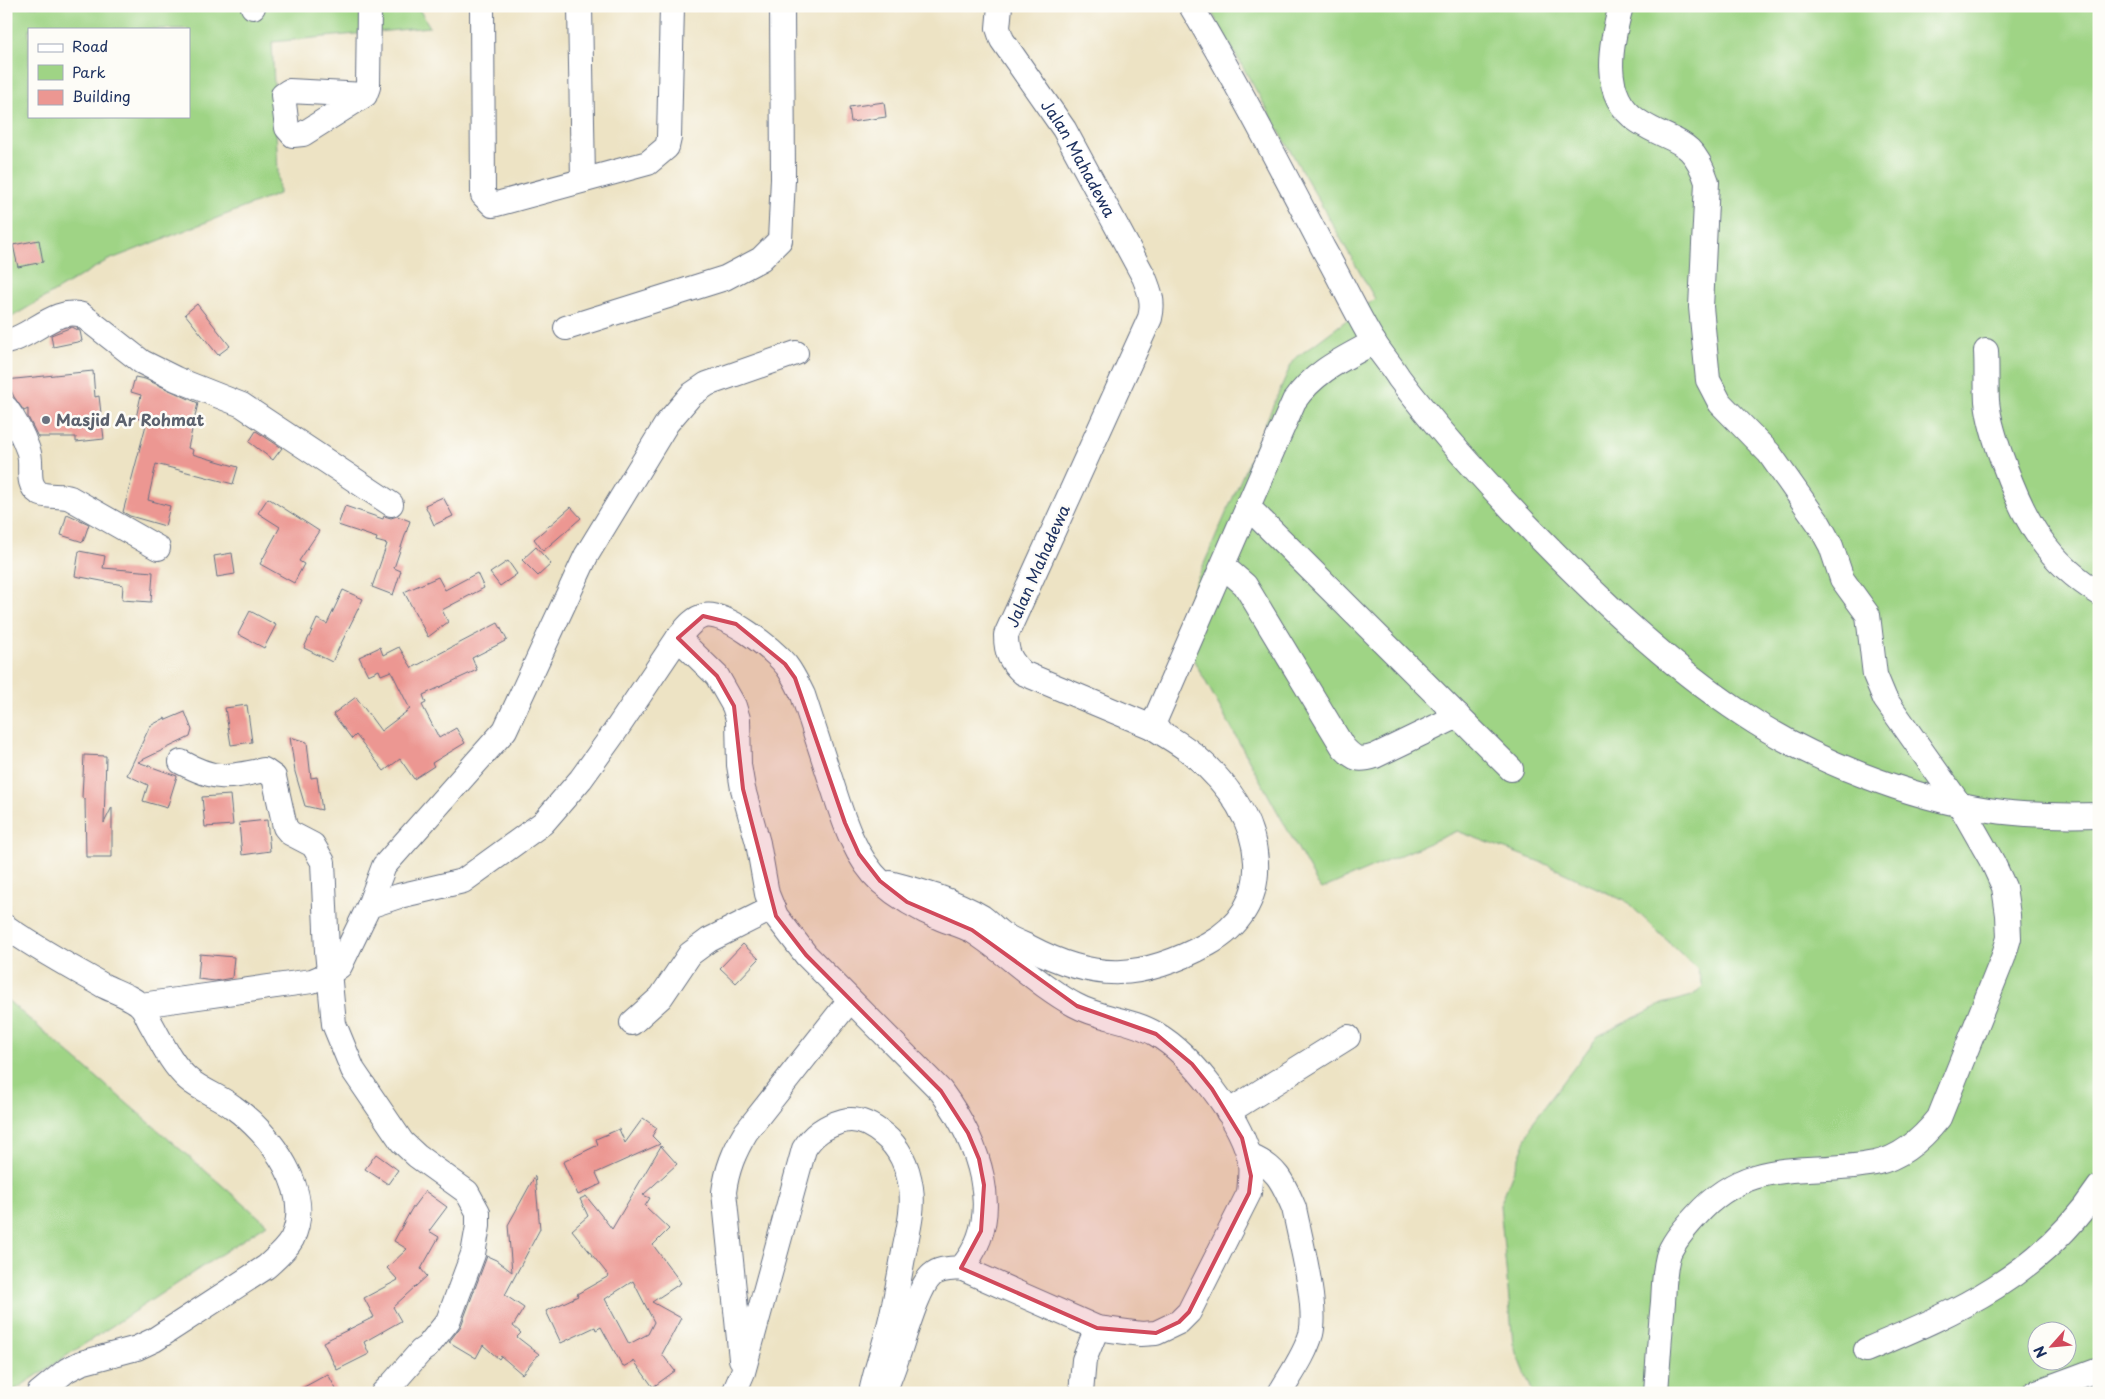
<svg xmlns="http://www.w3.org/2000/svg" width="2105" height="1399" viewBox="0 0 2105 1399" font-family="'Playpen Sans',sans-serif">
	<rect width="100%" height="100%" fill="#fdfcf7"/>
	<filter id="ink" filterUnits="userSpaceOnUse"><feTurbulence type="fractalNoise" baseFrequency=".02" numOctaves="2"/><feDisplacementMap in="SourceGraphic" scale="10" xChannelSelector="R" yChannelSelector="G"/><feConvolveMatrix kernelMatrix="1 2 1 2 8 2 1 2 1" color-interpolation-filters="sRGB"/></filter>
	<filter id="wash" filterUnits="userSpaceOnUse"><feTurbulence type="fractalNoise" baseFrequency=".0096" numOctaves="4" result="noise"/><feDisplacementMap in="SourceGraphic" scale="20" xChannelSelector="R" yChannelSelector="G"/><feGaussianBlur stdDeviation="1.12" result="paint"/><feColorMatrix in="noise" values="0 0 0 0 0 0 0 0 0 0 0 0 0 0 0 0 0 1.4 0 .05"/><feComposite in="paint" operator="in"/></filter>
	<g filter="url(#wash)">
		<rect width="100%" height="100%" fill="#ede3c4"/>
		<!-- green -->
		<g fill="#9fd485" stroke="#5d8272" fill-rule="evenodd">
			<path d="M6,6H417L430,27L272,42L279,194L106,261L10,318H6ZM29,29H189V116H29Z"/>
			<path d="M1208,6H2099V1393H1533L1513,1343L1500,1205L1533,1122L1598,1036L1662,1004L1692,996L1703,986L1697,969L1627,902L1543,863L1457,831L1322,889L1318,885L1176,628L1293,360L1375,299ZM2038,1332H2068V1362H2038Z"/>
			<polygon points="6,999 267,1224 10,1393 6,1393"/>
		</g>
		<g id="blocks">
			<!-- building -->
			<g fill="#ec9792" fill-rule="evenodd">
				<polygon points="884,102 886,117 851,122 849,107"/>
				<polygon points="39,240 43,262 18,267 13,245"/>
				<polygon points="197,304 230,346 218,355 185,314"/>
				<polygon points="72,327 80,331 82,341 53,347 51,335"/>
				<polygon points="93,371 95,397 99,396 104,439 76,442 76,437 38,437 28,417 28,409 24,411 14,397 6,380"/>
				<polygon points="135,377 145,379 198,403 188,448 193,450 192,454 238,467 233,484 156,464 148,500 170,506 165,526 130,516 123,512 147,421 136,418 141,395 131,392"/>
				<polygon points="256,431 282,448 273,460 249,442"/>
				<polygon points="443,497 453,516 434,525 425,505"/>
				<polygon points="268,498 319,531 299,561 304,564 294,583 260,564 280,527 258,513"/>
				<polygon points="345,506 383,519 384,516 391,518 397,516 410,521 394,568 401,571 393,595 372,587 387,544 376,541 377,538 338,525"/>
				<polygon points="571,507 581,518 543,551 534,539"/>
				<polygon points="67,514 89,524 83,542 61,535"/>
				<polygon points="536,547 551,564 538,576 522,560"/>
				<polygon points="79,551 105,556 103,568 153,572 151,602 122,600 123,585 75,576"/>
				<polygon points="232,553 235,574 217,577 214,556"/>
				<polygon points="508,561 517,574 500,586 490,573"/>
				<polygon points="477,573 484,588 442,610 448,622 428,637 404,592 438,577 445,590"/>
				<polygon points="343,590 363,599 332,662 304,648 317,619 327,624"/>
				<polygon points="250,611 276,625 264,648 238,634"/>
				<polygon points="498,623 507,640 472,658 477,670 423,695 426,703 422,705 439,738 456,728 465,743 432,763 434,766 414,779 400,759 384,771 356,735 352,739 333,714 356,697 381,731 410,709 391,671 381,675 379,670 368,675 359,657 380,647 383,655 399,647 412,668"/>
				<polygon points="247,705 252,742 231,745 225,708"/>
				<polygon points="185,712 192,730 190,737 138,762 177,776 167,808 143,801 148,785 127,775 150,726 165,718 166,720"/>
				<polygon points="290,737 307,742 311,778 317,777 322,810 305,806 295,772"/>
				<polygon points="84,755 106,756 104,823 112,807 112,857 86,857 85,799 82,798"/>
				<polygon points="230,795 233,825 205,827 202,797"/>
				<polygon points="267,820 270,851 242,855 239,823"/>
				<polygon points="743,944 759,959 736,983 720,968"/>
				<polygon points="200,954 234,957 232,978 215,981 198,979"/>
				<polygon points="643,1118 657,1128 652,1136 660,1144 596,1173 601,1184 578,1195 563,1162 598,1145 596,1139 619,1129 625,1143"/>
				<path d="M661,1146L677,1164L643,1195L650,1198L645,1206L669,1229L653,1245L681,1283L652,1302L681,1318L662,1354L675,1371L653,1387L634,1361L623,1367L601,1327L596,1330L595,1327L561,1343L546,1311L578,1296L577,1294L609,1276L572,1230L588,1216L580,1199L586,1196L612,1229ZM633,1281L654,1322L648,1334L629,1344L605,1299Z"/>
				<polygon points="376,1154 398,1170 388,1184 365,1169"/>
				<polygon points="535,1176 540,1229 505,1295 524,1308 513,1326 521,1333 517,1337 539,1354 522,1374 501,1356 499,1359 483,1345 476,1358 449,1342 461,1326 487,1256 496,1260 512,1272 508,1225"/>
				<polygon points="425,1191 447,1207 429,1231 439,1237 421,1269 427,1276 393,1307 401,1321 364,1342 369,1354 337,1370 323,1342 374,1317 364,1298 398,1280 387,1268 407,1249 394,1241 411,1210"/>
				<polygon points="328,1374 338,1393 293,1393"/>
			</g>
		</g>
	</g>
	<g filter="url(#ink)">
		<use href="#blocks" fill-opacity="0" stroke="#646e82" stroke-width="1"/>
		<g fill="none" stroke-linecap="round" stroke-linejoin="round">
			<!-- minor casing -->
			<g stroke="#646e82" stroke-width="26">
				<g id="minor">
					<polyline points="482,6 483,195 493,205 648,163 667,147 669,138 672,6"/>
					<polyline points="580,6 583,180"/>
					<path id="s1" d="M1000,6L998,28L1002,40L1064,129L1144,277C1150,292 1154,302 1150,318L1006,635C1006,653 1010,661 1023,673L1152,727L1294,401C1315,371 1343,359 1374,342"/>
					<path d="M1191,6C1239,86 1281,168 1324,250C1341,280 1355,311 1373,341C1381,354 1391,365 1399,378C1438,430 1481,477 1526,524C1593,593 1664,662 1744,715C1811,760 1910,798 1989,810C2025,816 2062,816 2099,815"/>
					<path d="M1621,6C1611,43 1599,95 1638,121C1672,144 1692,135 1707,182L1701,307L1708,380L1720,403L1769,453L1819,524L1831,546L1842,579L1868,615L1875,675L1885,699L1960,805L1993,863L2004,887L2008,915L2009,938L2003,958L1939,1118C1923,1138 1901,1158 1875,1163C1805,1176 1750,1155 1696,1216C1686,1227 1675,1239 1669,1253C1664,1268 1664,1286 1663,1302C1660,1332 1658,1362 1656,1393"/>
					<polyline points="253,7 253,6"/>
					<polyline points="365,95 289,91 283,95 287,128 293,135 303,134 365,95 368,87 369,6"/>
					<polyline points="566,328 725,278 761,259 780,240 783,179 782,6"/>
					<path d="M6,342C31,337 57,306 82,315L142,362L176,379L242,405L391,504"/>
					<path d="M1986,351C1987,367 1986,384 1987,401C1989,423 1997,446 2005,467C2025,522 2048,562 2099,593"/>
					<path d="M6,408C15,420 23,436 28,450C34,464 24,483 39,493C47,498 60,494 70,498L158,548"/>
					<polyline points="1247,506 1511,769"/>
					<path d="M1223,566L1245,585L1343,747C1355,760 1359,761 1375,756L1458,716"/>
					<path d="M678,638L717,676L734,706L738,719L739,765L743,789L758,843L767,894L776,916L806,955L941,1091C977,1140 1008,1215 961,1268"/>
					<path d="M181,762C216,781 226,778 264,770L274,777L285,827L290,833L313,845L323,862L327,951L334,1024L353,1070L402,1142L417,1156L467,1192L478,1212V1226L473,1254L448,1321L427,1347L421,1351L393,1383L383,1393"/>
					<path d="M890,883C921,891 953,900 982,917C989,922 995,929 1002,934C1010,939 1020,943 1029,947C1095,982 1142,980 1208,944C1239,927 1258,899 1256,862C1254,818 1225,781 1193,754C1181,744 1166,736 1152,727"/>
					<polyline points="369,906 384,866 505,730 586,556 667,423 691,395 707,384 796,353"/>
					<path d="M6,927C37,949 71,967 104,986C114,991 134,998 141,1006C145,1010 147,1017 150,1022C161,1041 171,1064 188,1079C202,1091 219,1096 233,1107C270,1133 315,1192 292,1239C286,1250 275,1259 266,1267L154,1340L137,1348L81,1363L67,1370L39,1393"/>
					<path d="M141,1005L312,981L329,974L340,966L369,906L399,896L463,881L543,823L581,779L614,733L678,638C685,630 693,618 704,616C726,611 772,649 786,665C793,674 798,685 803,695C812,722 820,748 829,775C841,811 852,855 881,882C899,898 920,910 942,919C952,923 965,926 974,932C1008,954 1038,985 1075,1005C1100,1019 1131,1019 1156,1034C1192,1055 1238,1116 1249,1156C1252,1168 1250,1181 1249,1193L1189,1312L1179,1322L1156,1333L1141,1334L1097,1328L961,1268C950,1269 940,1268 932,1275C914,1290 898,1366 883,1393"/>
					<polyline points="632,1023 661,997 690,954 709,940 773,908"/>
					<polyline points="1228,1112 1348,1037"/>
					<path d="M1249,1156C1276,1166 1283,1182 1294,1208C1300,1238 1318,1306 1311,1334C1305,1355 1291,1374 1280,1393"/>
					<path d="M1866,1350C1959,1311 2041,1275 2099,1187"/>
					<path d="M741,1359L724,1192C727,1169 734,1152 746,1132L850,1000"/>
					<path d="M734,1393L743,1372L804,1149C813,1134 825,1126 843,1121C858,1117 872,1125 884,1135C900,1148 908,1167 911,1188C914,1209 908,1231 904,1252C899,1278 895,1305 888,1330C883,1351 875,1372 871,1393"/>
					<polyline points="1081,1393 1084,1360 1097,1328"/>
					<polyline points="2034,1393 2099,1369"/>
				</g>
			</g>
			<!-- minor -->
			<use href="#minor" stroke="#fff" stroke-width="24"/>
		</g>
	</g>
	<!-- marked area -->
	<path fill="#d1495b" fill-opacity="0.2" stroke="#d1495b" stroke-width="4" stroke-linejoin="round" d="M703,616L736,624L785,664L795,678L845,823L859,854L880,881L907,902L972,930L1077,1006L1156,1034L1192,1064L1212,1089L1242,1138L1251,1176L1249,1193L1189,1312L1179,1322L1156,1333L1097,1328L961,1268L981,1231L984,1185L979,1159L968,1133L941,1091L806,955L776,916L743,789L734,706L717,676L678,638Z"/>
	<!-- markers -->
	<circle fill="#6b7280" stroke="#fdfcf7" stroke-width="2" cx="46" cy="420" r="5"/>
	<g text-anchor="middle" stroke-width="5" stroke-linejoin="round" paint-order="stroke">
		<!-- street labels -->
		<g font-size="16" fill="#1b2f5e" stroke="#fdfcf7">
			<text dy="6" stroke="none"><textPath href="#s1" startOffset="176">Jalan Mahadewa</textPath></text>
			<text transform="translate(1038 566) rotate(-66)" y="6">Jalan Mahadewa</text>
		</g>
		<!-- worship labels -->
		<g font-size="16" font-weight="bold" fill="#5b616d" stroke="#fdfcf7" text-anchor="start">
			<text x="56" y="426">Masjid Ar Rohmat</text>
		</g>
	</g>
	<!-- margin -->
	<rect width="2105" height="1399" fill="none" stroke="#fdfcf7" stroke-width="25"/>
	<!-- legend -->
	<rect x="28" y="28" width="162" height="90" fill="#fdfcf7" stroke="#a3aaba"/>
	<rect x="38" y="44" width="25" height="8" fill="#ffffff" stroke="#a3aaba"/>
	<text x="72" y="52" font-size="15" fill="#1b2f5e">Road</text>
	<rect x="38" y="65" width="25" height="15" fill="#9fd485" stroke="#a3aaba"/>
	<text x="72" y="78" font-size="15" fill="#1b2f5e">Park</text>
	<rect x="38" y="90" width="25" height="15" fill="#ec9792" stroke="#a3aaba"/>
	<text x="72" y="102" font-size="15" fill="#1b2f5e">Building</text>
	<!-- north arrow -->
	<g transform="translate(2052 1346) rotate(243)"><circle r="24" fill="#fdfcf7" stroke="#a3aaba"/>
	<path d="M0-4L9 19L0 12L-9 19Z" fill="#d1495b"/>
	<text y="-8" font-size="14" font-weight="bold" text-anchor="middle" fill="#1b2f5e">N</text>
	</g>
</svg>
